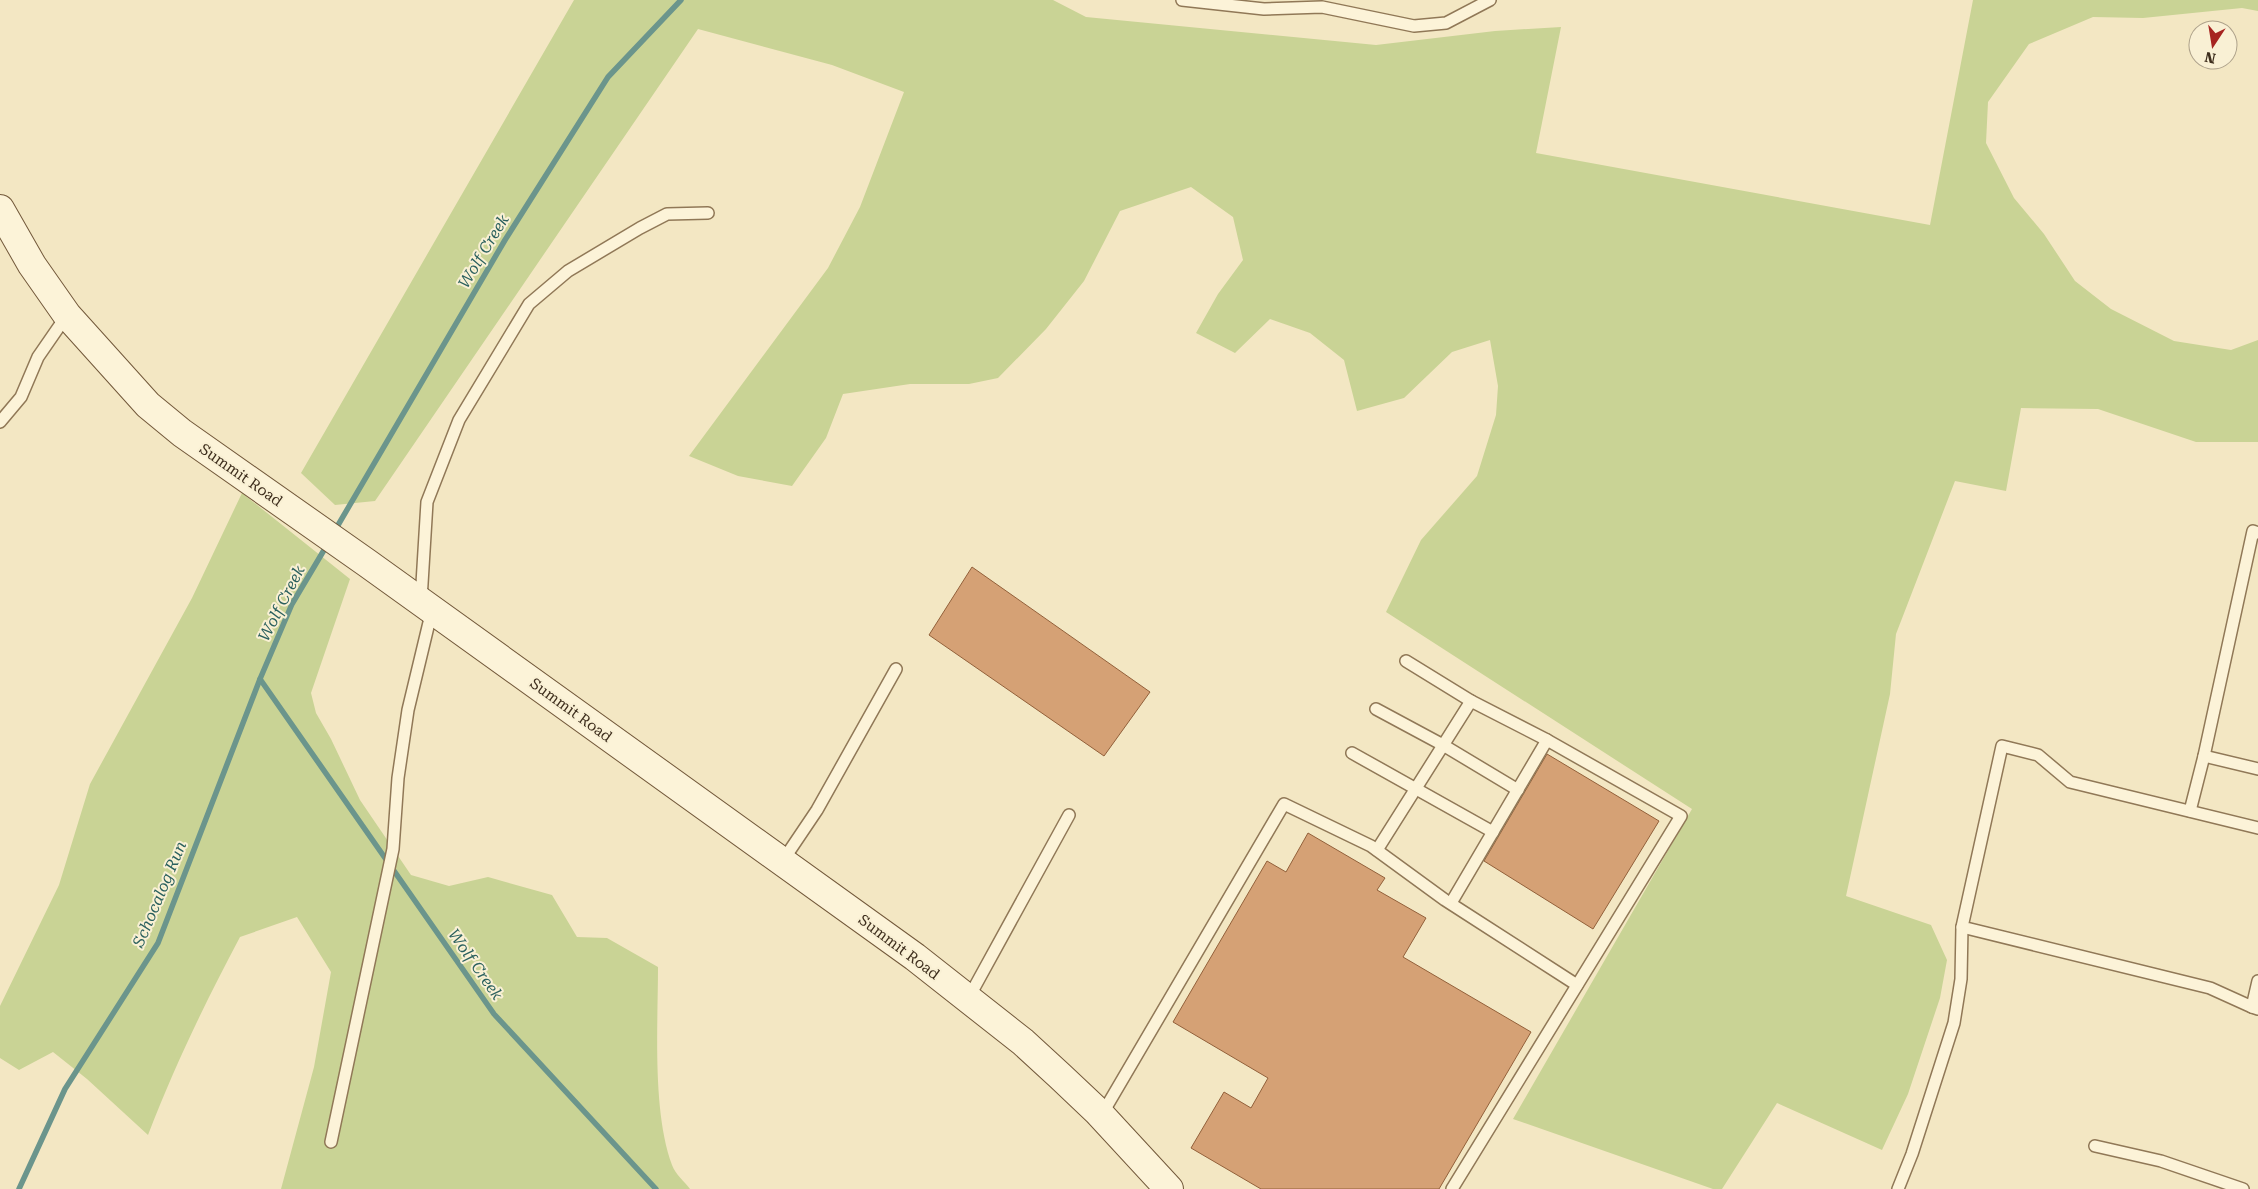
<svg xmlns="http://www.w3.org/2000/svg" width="2258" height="1189" viewBox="0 0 2258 1189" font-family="'Roboto Serif',serif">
	<rect width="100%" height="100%" fill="#f3e7c3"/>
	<!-- green -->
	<g fill="#c9d395">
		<polygon points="574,0 1053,0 1086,17 1376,45 1495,31 1561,27 1536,153 1930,225 1973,0 2258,0 2258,11 2242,8 2143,18 2093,17 2029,44 1988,102 1986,143 2014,198 2044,234 2075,281 2111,309 2174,341 2231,350 2258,340 2258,442 2196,442 2098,409 2021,408 2006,491 1955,481 1896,634 1890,694 1846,896 1931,925 1947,960 1940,998 1908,1094 1882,1150 1777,1103 1722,1189 1713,1189 1513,1119 1692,809 1386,612 1421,540 1477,476 1496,415 1498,386 1490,340 1452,352 1404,398 1357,411 1344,360 1310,333 1270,319 1235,353 1196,333 1218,294 1243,260 1233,217 1191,187 1120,211 1084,281 1046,329 998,378 969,384 910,384 843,394 826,438 792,486 738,476 689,456 828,268 860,207 904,92 832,65 698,29 375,501 335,505 301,473"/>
		<path d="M242,493L350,579L311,693L316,713L331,739L360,800L411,875L449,886L488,877L552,895L577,937L607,938L658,967C658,1025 652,1110 672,1165C675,1174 685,1182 690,1189H281L314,1067L331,972L297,917L240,937C205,1003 175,1065 148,1135L87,1079L53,1052L19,1070L0,1058V1006L59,885L90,784L192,598Z"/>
	</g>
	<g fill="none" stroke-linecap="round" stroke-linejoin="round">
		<!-- stream -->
		<g stroke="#6b958c" stroke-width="5.5">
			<polyline points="334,532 505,240 608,77 681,0"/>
			<polyline points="327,545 292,604 260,679 494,1014 656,1189"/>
			<polyline points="19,1189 65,1089 158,943 260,679"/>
		</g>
	</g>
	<!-- building -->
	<g fill="#d5a175" stroke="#92603a">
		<polygon points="972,567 1150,692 1104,756 929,635"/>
		<polygon points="1547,754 1659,821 1593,929 1484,861"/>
		<polygon points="1308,833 1385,878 1377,890 1426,918 1403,957 1531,1032 1439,1189 1261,1189 1191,1148 1224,1092 1251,1108 1268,1078 1173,1022 1267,861 1286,872"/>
	</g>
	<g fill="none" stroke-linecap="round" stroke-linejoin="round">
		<!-- lane casing -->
		<g stroke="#907857" stroke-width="14">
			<g id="lane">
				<polyline points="1182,0 1264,9 1322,7 1414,26 1446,23 1490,0"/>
				<polyline points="0,422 21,397 38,357 67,315"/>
				<polyline points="421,600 427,502 459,420 529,304 568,271 640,228 667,214 708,213"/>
				<polyline points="1406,661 1471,701 1547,740 1681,816 1452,1189"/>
				<polyline points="1376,709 1443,745 1518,790"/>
				<polyline points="1352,753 1493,832"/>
				<polyline points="2204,756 2258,769"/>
				<polyline points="2190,811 2204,756 2253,531 2258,533"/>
				<polyline points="1377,850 1471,701"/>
				<polyline points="782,862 817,810 896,669"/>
				<polyline points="1451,903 1547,740"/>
				<polyline points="2258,981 2252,1007 2258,1009"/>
				<polyline points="968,999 1069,815"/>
				<polyline points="2252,1007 2210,988 1962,927 2002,746 2038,755 2070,782 2258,828"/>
				<polyline points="1101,1116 1284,804 1371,846 1445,900 1577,985"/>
				<polyline points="331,1142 393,849 398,778 408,710 432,610"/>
				<polyline points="2095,1146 2161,1161 2243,1189"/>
				<polyline points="1898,1189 1912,1154 1954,1023 1961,979 1962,927"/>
			</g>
		</g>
		<!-- secondary casing -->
		<g stroke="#72583a" stroke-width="30">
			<polyline id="secondary" points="0,209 32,265 67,315 148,405 182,433 367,563 915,957 1023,1042 1060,1076 1097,1111 1169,1189"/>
		</g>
		<!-- lane -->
		<use href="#lane" stroke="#fcf3d8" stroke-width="11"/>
		<!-- secondary -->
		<use href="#secondary" stroke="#fcf3d8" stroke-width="28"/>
	</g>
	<g text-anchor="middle" stroke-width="4" stroke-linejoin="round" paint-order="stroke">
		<!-- street labels -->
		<g font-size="15" fill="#3e2e1d" stroke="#f9f0d4">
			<text transform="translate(241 475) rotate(35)" y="5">Summit Road</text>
			<text transform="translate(571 710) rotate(36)" y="5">Summit Road</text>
			<text transform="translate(899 947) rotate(37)" y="5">Summit Road</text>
		</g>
		<!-- water labels -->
		<g font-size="16" font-style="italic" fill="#2b605e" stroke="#f9f0d4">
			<text transform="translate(483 251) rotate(-59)" y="6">Wolf Creek</text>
			<text transform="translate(281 603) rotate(-63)" y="6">Wolf Creek</text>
			<text transform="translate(159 894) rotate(-67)" y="6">Schocalog Run</text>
			<text transform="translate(476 964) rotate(55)" y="6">Wolf Creek</text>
		</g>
	</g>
	<!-- north arrow -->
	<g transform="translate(2213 45) rotate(192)"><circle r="24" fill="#f9f0d4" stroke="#aea28b"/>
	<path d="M0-4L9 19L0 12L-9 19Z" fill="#a62420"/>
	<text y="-8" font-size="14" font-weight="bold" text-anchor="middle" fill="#3e2e1d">N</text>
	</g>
</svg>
